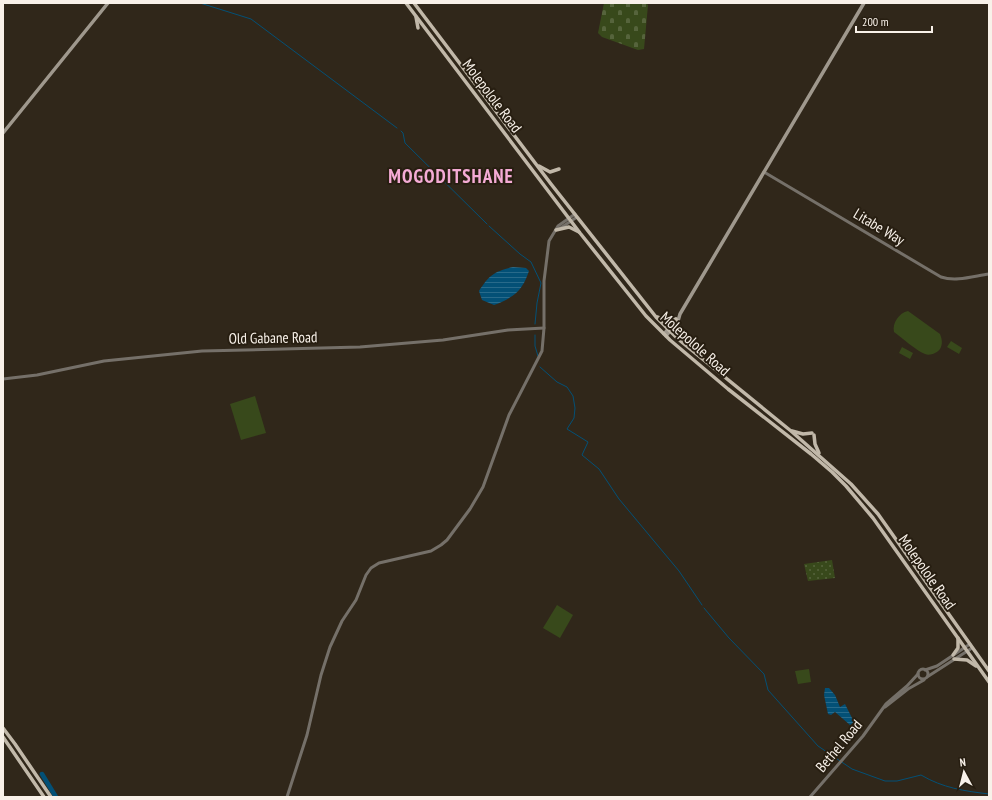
<svg xmlns="http://www.w3.org/2000/svg" width="992" height="800" viewBox="0 0 992 800" font-family="'PT Sans Narrow',sans-serif">
	<defs>
		<pattern id="cemetery-stones" width="16" height="16" patternUnits="userSpaceOnUse"><rect width="16" height="16" fill="#38491b"/><path d="M2 7V4a2 2 0 0 1 4 0v3zM10 15v-3a2 2 0 0 1 4 0v3z" fill="#56643c"/></pattern>
		<pattern id="park-dots" width="8" height="8" patternUnits="userSpaceOnUse"><rect width="8" height="8" fill="#38491b"/><path d="M2 2h.1M6 6h.1" fill="none" stroke="#56643c" stroke-width="1.8" stroke-linecap="round"/></pattern>
		<pattern id="water-rules" width="6" height="5" patternUnits="userSpaceOnUse"><rect width="6" height="5" fill="#035076"/><path d="M0 2.5h6" fill="none" stroke="#286a8a"/></pattern>
	</defs>
	<rect width="100%" height="100%" fill="#30271a"/>
	<!-- grass -->
	<g fill="#38491b">
		<path d="M908,311L940,334C942,339 943,344 940,349C937,353 930,356 925,354C917,351 902,338 894,332C892,323 899,313 908,311Z"/>
		<polygon points="951,341 962,348 959,354 947,347"/>
		<polygon points="902,347 913,353 910,359 899,353"/>
		<polygon points="255,396 266,433 241,440 230,404"/>
		<polygon points="557,605 573,615 560,638 543,628"/>
		<polygon points="809,669 811,682 798,684 795,671"/>
	</g>
	<!-- cemetery -->
	<polygon fill="url(#cemetery-stones)" points="604,3 646,3 648,5 644,49 638,50 602,37 598,33"/>
	<!-- park -->
	<polygon fill="url(#park-dots)" points="832,560 835,578 808,581 804,564"/>
	<!-- water -->
	<g fill="url(#water-rules)">
		<path d="M513,267L526,268L529,271C527,276 525,282 522,286C517,295 503,302 494,305L482,300L479,291C489,275 495,271 513,267Z"/>
		<polygon points="825,688 829,688 835,695 840,707 845,704 854,722 850,725 835,712 831,715 828,714 824,695"/>
	</g>
	<g fill="none" stroke-linecap="round" stroke-linejoin="round">
		<!-- stream -->
		<g stroke="#035076" stroke-width="1">
			<polyline points="200,3 251,19 397,128"/>
			<polyline points="401,131 403,133 405,143 487,224"/>
			<polyline points="489,226 520,254 531,262 541,283 537,303 535,324"/>
			<polyline points="535,335 535,346 538,356"/>
			<polyline points="540,367 557,382 567,387 573,396 575,408 574,418 567,429 588,442 582,455 599,469 619,499 679,571 702,605"/>
			<path d="M704,608L729,638L764,674L768,690L818,746L852,769L885,781H897L921,775C943,788 964,791 989,794"/>
		</g>
		<!-- river -->
		<polyline stroke="#035076" stroke-width="4.5" points="42,774 56,797"/>
		<!-- tertiary -->
		<g stroke="#757069" stroke-width="3">
			<path d="M764,172L941,277C956,282 974,276 989,274"/>
			<polyline points="559,229 577,217"/>
			<polyline points="3,379 37,375 104,361 202,351 360,347 443,340 508,330 544,328"/>
			<circle cx="923" cy="674" r="5"/>
			<polyline points="925,670 937,666 970,644"/>
			<polyline points="927,677 972,648"/>
			<polyline points="885,707 908,689 924,680"/>
			<polyline points="287,797 307,735 321,675 330,647 342,621 356,600 366,575 371,568 379,563 431,551 441,545 447,540 470,509 483,487 509,415 542,351 544,328 544,281 549,241 558,226 575,214"/>
			<polyline points="810,797 863,736 886,704 907,686 918,674"/>
		</g>
		<!-- secondary -->
		<g stroke="#9f988d" stroke-width="3.5">
			<polyline points="3,133 108,3"/>
			<polyline points="664,334 676,319"/>
			<polyline points="666,336 678,321 680,314 864,3"/>
		</g>
		<!-- primary -->
		<g stroke="#c1b8a9" stroke-width="3.5">
			<polyline points="406,3 580,233 646,316 670,340 728,389 811,454 832,472 846,486 873,518 989,682"/>
			<polyline points="414,3 551,184 656,317 678,339 791,431 851,484 878,514 989,671"/>
			<polyline points="416,17 418,28"/>
			<polyline points="504,121 504,112"/>
			<polyline points="539,166 550,172 559,169"/>
			<polyline points="556,230 569,227 579,232"/>
			<polyline points="657,317 669,321 676,319"/>
			<polyline points="678,321 679,331 684,342"/>
			<polyline points="792,431 803,434 812,433"/>
			<polyline points="814,435 815,444 819,453"/>
			<polyline points="953,655 958,648 958,638"/>
			<polyline points="954,659 967,660 976,666"/>
			<polyline points="3,728 15,744 51,797"/>
			<polyline points="3,737 44,797"/>
		</g>
	</g>
	<g text-anchor="middle" stroke-width="4" stroke-linejoin="round" paint-order="stroke">
		<!-- street labels -->
		<g font-size="15" fill="#f8f1e9" stroke="#271e11">
			<text transform="translate(492 96) rotate(53)" y="5">Molepolole Road</text>
			<text transform="translate(879 227) rotate(31)" y="5">Litabe Way</text>
			<text transform="translate(273 338) rotate(-1)" y="5">Old Gabane Road</text>
			<text transform="translate(695 344) rotate(42)" y="5">Molepolole Road</text>
			<text transform="translate(927 572) rotate(55)" y="5">Molepolole Road</text>
			<text transform="translate(839 746) rotate(-50)" y="5">Bethel Road</text>
		</g>
		<!-- district labels -->
		<g font-size="19" font-weight="bold" letter-spacing="1" fill="#f4abd5" stroke="#271e11">
			<text x="451" y="183">MOGODITSHANE</text>
		</g>
	</g>
	<!-- border -->
	<rect width="992" height="800" fill="none" stroke="#f8f1e9" stroke-width="8"/>
	<!-- north arrow -->
	<g transform="translate(964 772) rotate(353)" stroke="#271e11" stroke-width="3" paint-order="stroke">
	<path d="M0-3L7 15L0 10L-7 15Z" fill="#f8f1e9"/>
	<text y="-6" font-size="11" font-weight="bold" text-anchor="middle" fill="#f8f1e9">N</text>
	</g>
	<!-- scale -->
	<path d="M856 26v6h76v-6" fill="none" stroke="#f8f1e9" stroke-width="2"/>
	<text x="862" y="26" font-size="12" fill="#f8f1e9" stroke="#271e11" stroke-width="3" paint-order="stroke">200 m</text>
</svg>
